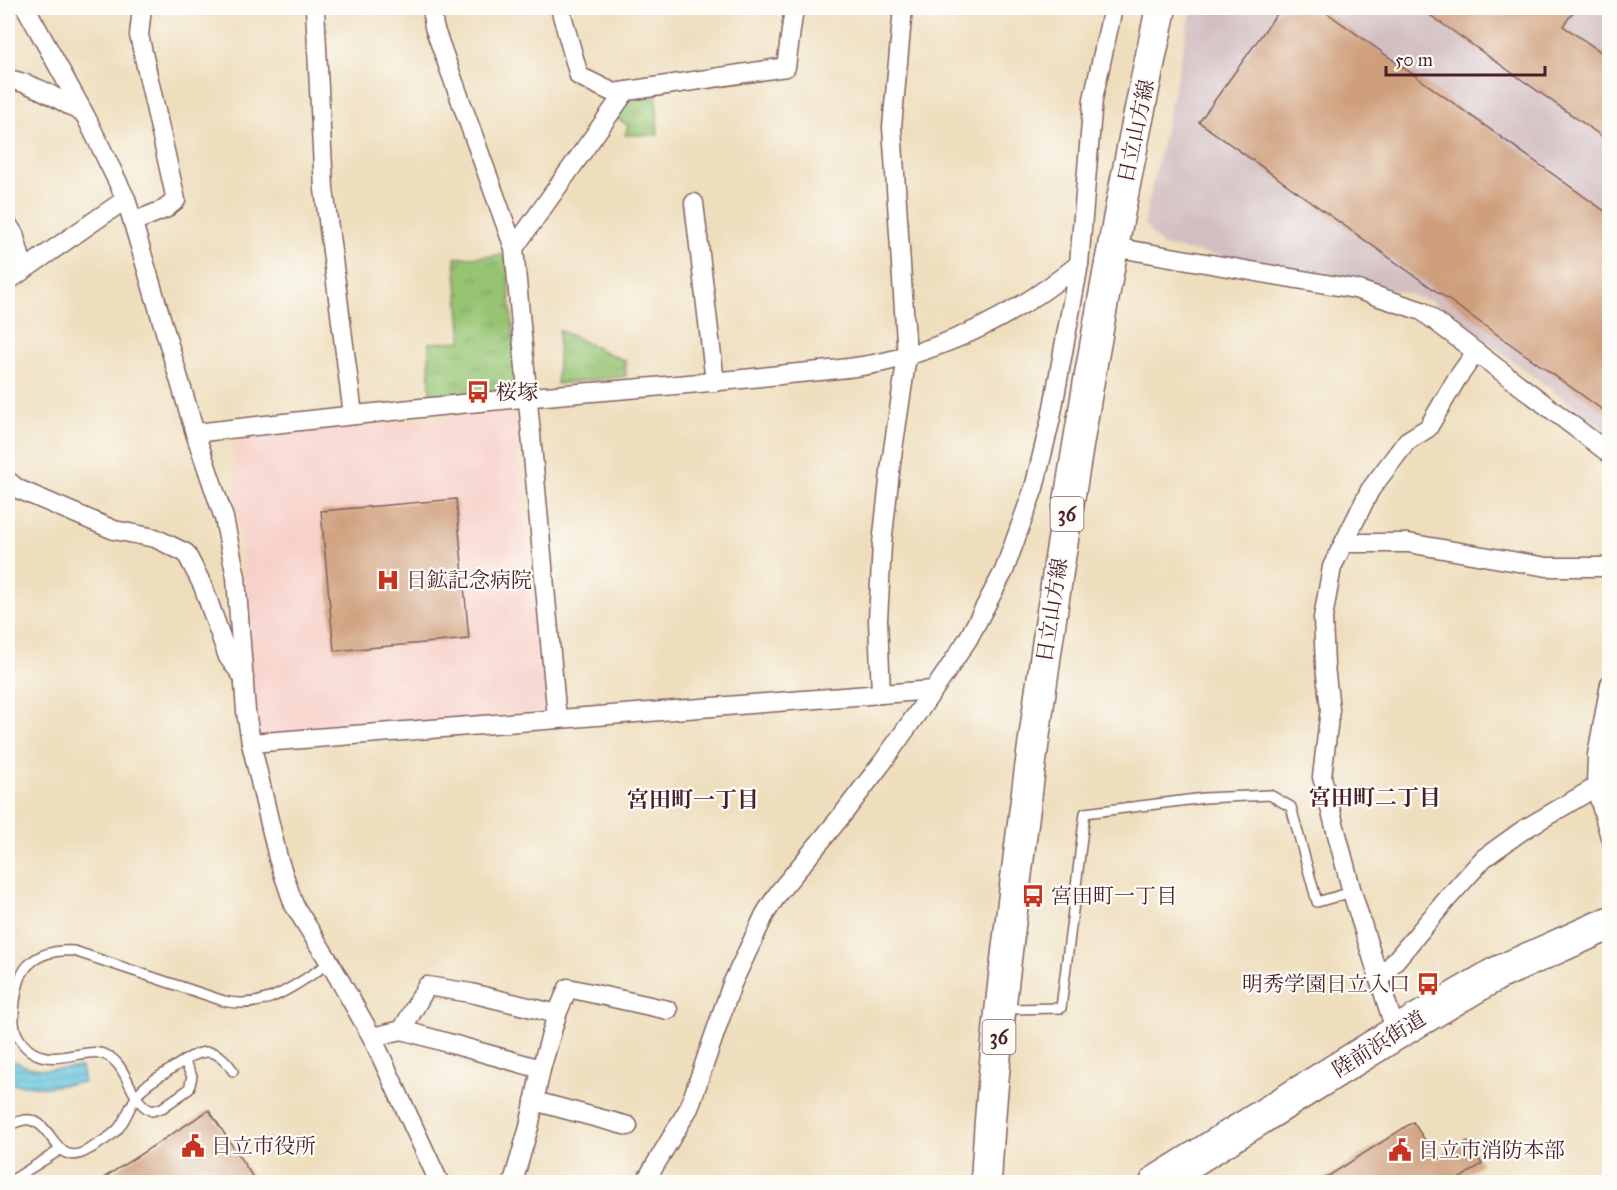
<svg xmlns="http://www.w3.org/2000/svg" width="1617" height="1190" viewBox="0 0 1617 1190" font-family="'IM FELL Great Primer','Noto Serif JP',serif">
	<defs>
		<pattern id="grass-tufts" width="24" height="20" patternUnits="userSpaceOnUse" patternTransform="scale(1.5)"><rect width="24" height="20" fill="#96c473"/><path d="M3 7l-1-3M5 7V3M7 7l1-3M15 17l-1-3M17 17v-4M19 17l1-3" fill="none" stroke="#7c9f5f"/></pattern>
		<pattern id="water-rules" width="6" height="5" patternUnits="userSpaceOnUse" patternTransform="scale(1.5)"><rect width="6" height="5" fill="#5ec2db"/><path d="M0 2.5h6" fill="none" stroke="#53a6bc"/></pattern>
	</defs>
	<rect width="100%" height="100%" fill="#fdfcf7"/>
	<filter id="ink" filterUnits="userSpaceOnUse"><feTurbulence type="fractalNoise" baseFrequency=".0167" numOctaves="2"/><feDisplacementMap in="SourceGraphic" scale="12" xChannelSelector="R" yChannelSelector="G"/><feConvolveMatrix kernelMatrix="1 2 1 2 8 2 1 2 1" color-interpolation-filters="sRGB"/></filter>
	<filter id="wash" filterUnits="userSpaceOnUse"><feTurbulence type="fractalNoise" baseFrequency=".008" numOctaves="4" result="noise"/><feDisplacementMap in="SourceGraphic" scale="24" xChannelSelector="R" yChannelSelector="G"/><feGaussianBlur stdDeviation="1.35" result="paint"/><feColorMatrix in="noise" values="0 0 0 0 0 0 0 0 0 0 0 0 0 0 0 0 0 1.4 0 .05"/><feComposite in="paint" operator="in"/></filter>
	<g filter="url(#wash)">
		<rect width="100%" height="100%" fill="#eedebd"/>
		<!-- built -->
		<polygon fill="#f7d0c9" points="514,410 548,711 261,737 256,732 233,448 240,439"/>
		<!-- industrial -->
		<polygon fill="#d2bec1" points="1192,8 1609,8 1609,432 1432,301 1348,277 1162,246 1144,224"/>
		<!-- grass -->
		<g fill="url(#grass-tufts)" stroke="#70724f" stroke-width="1.5">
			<polygon points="656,87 658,135 625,135 628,125 610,114 626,91"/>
			<polygon points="506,255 518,387 430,399 429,343 462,341 455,258"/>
			<polygon points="559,330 625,361 626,376 557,384"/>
		</g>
		<!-- water -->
		<path fill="url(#water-rules)" stroke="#547083" stroke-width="1.5" d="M8,1057C29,1073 56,1070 81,1067L84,1082L47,1087L13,1084L8,1086Z"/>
		<g id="blocks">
			<!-- building -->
			<g fill="#cf9f7b">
				<polygon points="1281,8 1320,8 1610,215 1610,415 1199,122"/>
				<polygon points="1420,8 1576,8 1563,26 1610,58 1610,142"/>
				<polygon points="456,499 469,639 334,651 321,511"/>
				<polygon points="209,1110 256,1182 97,1182"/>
				<polygon points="1413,1122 1438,1160 1467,1141 1482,1164 1454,1182 1319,1182"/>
			</g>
		</g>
	</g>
	<g filter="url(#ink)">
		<use href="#blocks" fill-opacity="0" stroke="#83625e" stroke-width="1.5"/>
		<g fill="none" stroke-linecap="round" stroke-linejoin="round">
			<!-- lane casing -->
			<g stroke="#83625e" stroke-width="12">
				<g id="lane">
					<polyline points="1004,1009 1061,1008 1085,813 1204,798 1270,795 1291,807 1317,902 1352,892"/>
					<path d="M184,1061L192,1076L189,1089L162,1108L152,1111C129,1102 129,1065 106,1055C86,1046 58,1066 34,1053C26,1049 19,1040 16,1032C11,1018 16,981 25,969C37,953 56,950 74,951L224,1001C267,1011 295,984 330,963"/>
					<path d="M8,1126C14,1123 23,1119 30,1120C53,1124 56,1166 84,1152C95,1146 110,1138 118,1129C127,1118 130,1104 139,1093C146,1083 158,1078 168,1071C193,1055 212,1038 233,1071"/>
					<polyline points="9,1182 60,1150"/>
				</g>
			</g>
			<!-- street casing -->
			<g stroke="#83625e" stroke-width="21">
				<g id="street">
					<polyline points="26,8 85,115 126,199 195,433 224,518 236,577 246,711 251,743 278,858 294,905 330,963 372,1037 439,1182"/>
					<polyline points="315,8 324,189 353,415"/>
					<polyline points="432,8 434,27 514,248 557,719"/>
					<polyline points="560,8 579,76 614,93 786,67 794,8"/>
					<path d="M8,79C36,84 60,100 84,114"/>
					<polyline points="694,203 715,382"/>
					<polyline points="133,222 165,209 176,200 139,35 142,8"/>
					<polyline points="8,225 14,234 24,270"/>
					<polyline points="1113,247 1355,289 1422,311 1610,454"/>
					<polyline points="514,248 626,91"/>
					<polyline points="8,281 126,199"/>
					<path d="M195,433C308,420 420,407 533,397C615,390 697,384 780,375C822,370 866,369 906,356C971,337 1027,307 1079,264"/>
					<polyline points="8,481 18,489 114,530 155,538 186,553 203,586 228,657 244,678"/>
					<polyline points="1344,543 1408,543 1547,567 1610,567"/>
					<polyline points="1610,684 1597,755 1596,787 1610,837"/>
					<polyline points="881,694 878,620 882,544 891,463 907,356 892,127 903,8"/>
					<polyline points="251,743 933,690"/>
					<polyline points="1379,980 1448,898 1484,858 1523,830 1596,787"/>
					<polyline points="557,1014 568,988 668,1010"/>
					<polyline points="402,1030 427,986 471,993 557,1014 541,1069"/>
					<polyline points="1396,1033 1352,892 1322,777 1330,709 1325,666 1323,618 1332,567 1370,490 1407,441 1428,428 1456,380 1476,352"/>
					<polyline points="372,1037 402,1030 541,1069 529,1127 513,1182"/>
					<polyline points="534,1101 628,1126"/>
					<polyline points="645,1182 689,1108 732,984 765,914 779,892 843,814 882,763 945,674 968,639 1004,571 1034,488 1051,418 1079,264 1093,99 1113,8"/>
				</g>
			</g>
			<!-- primary casing -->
			<g stroke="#83625e" stroke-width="33">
				<path id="primary" d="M986,1182C993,1050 1011,917 1028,784C1062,524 1106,264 1161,8"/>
			</g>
			<!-- highway casing -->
			<g stroke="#83625e" stroke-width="36">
				<polyline id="highway" points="1157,1182 1396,1033 1496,974 1610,923"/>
			</g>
			<!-- lane -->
			<use href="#lane" stroke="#fff" stroke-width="9"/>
			<!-- street -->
			<use href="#street" stroke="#fff" stroke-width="18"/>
			<!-- primary -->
			<use href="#primary" stroke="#fff" stroke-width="30"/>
			<!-- highway -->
			<use href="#highway" stroke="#fff" stroke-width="33"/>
		</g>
	</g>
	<!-- icons -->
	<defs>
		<g id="bus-bare" transform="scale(1.8)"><path d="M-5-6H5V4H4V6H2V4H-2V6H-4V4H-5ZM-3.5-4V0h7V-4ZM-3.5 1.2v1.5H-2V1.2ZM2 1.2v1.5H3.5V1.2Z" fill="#c8321e" stroke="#fdfcf7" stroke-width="2.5" paint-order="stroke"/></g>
		<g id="hospital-bare" transform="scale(1.8)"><path d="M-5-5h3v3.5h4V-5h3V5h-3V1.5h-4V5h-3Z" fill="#c8321e" stroke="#fdfcf7" stroke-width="2.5" paint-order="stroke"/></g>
		<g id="civic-bare" transform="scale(1.8)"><path d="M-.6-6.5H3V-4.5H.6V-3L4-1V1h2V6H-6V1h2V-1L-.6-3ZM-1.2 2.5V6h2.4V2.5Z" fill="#c8321e" stroke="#fdfcf7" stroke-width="2.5" paint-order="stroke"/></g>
	</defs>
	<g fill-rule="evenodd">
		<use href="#bus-bare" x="478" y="392"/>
		<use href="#hospital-bare" x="388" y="580"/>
		<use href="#bus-bare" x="1033" y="896"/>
		<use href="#bus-bare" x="1428" y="984"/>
		<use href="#civic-bare" x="193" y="1146"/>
		<use href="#civic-bare" x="1400" y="1150"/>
	</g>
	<g text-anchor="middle" stroke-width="4.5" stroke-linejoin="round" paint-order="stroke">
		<!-- shield labels -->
		<g fill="#fdfcf7" stroke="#806168" stroke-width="1.5">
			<rect x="1050.5" y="497" width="33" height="34" rx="4.5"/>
			<rect x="982.5" y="1020" width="33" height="34" rx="4.5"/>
		</g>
		<g font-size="20" font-weight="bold" fill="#4a1f2b">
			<text x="1067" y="521">36</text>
			<text x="999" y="1044">36</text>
		</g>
		<!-- street labels -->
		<g font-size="21" fill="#4a1f2b" stroke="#fdfcf7">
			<text transform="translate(1136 131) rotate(-78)" y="7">日立山方線</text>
			<text transform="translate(1052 610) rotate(-81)" y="7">日立山方線</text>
			<text transform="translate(1379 1044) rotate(-32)" y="7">陸前浜街道</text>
		</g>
		<!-- poi labels -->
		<g font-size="21" fill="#4a1f2b" stroke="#fdfcf7" text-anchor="start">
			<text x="496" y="399">桜塚</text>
			<text x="406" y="587">日鉱記念病院</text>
			<text x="1051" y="903">宮田町一丁目</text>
			<text x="1410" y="991" text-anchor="end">明秀学園日立入口</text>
			<text x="211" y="1153">日立市役所</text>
			<text x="1418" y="1157">日立市消防本部</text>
		</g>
		<!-- neighbourhood labels -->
		<g font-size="22" font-weight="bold" fill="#4a1f2b" stroke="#fdfcf7">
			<text x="1375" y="805">宮田町二丁目</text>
			<text x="693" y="807">宮田町一丁目</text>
		</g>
	</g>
	<!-- margin -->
	<rect width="1617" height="1190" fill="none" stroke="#fdfcf7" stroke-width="30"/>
	<!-- scale -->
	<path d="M1386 66v9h159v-9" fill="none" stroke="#4a1f2b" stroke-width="3"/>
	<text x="1395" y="66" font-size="18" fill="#4a1f2b" stroke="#fdfcf7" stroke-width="4.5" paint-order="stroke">50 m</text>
</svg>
